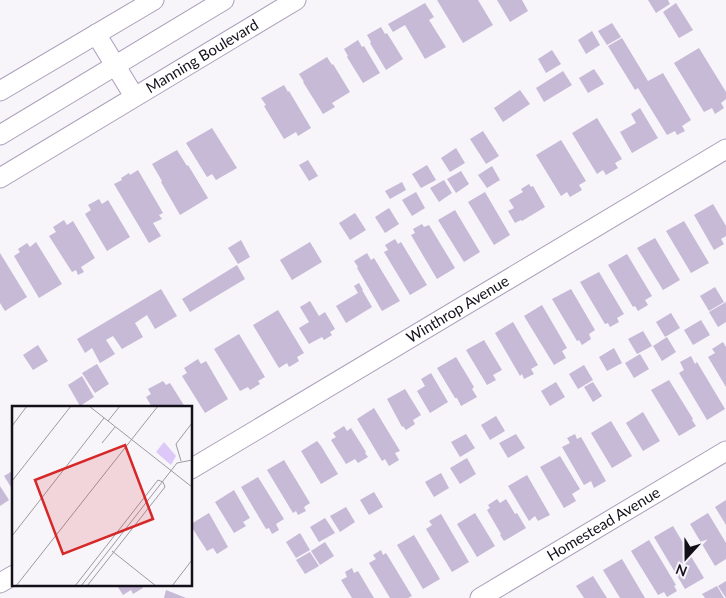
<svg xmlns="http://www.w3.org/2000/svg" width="726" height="598" viewBox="0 0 726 598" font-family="Lato,sans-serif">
	<rect width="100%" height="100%" fill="#f7f4fa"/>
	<!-- building -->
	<g fill="#c6bad7">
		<polygon points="437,0 478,0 493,25 463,43"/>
		<polygon points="497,0 522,0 528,11 510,22"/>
		<polygon points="648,0 668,0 670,4 656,13"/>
		<polygon points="425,3 434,17 429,20 446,47 425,59 405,25 393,32 388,24"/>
		<polygon points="676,3 693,30 679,38 663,12"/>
		<polygon points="612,23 621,37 607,45 598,31"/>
		<polygon points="381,27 385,34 387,33 403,59 386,70 370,43 371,42 367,35"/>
		<polygon points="592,31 600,45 586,54 578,40"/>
		<polygon points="622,38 648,81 663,73 691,120 682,126 685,131 677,135 675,131 667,135 638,88 635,90 608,46"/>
		<polygon points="358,40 362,47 364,46 380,73 363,83 347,57 348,56 344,49"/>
		<polygon points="699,48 726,92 726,99 721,103 724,108 715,114 712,108 704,112 674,63"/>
		<polygon points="552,50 561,64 546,73 538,59"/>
		<polygon points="327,57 332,65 333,64 350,92 332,103 335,107 323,114 303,82 304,82 299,74"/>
		<polygon points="594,69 604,84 588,93 579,78"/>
		<polygon points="563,71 572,85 544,102 536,88"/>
		<polygon points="284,85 288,92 289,91 311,128 298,136 296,132 284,139 264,106 266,105 261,98"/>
		<polygon points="520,90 530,104 503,122 494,108"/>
		<polygon points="640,108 658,138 632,153 620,132 636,123 631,114"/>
		<polygon points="597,118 622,159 615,163 618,168 606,175 603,170 597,174 572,133"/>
		<polygon points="212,128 237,168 216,180 212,174 207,177 186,143"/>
		<polygon points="483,131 499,156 486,164 470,139"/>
		<polygon points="561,140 586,181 579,185 582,190 570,197 567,192 561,196 536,155"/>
		<polygon points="456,148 465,163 450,172 441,158"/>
		<polygon points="177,150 187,166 188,165 208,198 180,215 161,182 162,181 152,164"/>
		<polygon points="308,160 318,176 309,181 299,165"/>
		<polygon points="427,165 436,180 421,188 412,174"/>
		<polygon points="492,166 500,180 487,188 478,175"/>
		<polygon points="138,170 163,213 159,215 162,219 153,223 161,236 149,243 114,184 122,180 121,178 129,173 130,175"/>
		<polygon points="461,171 469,184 456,193 447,179"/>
		<polygon points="444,180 452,193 439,202 430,188"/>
		<polygon points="402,182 406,190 390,199 385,191"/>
		<polygon points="529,184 531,187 533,186 545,207 522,221 521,220 515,223 508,211 514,208 509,200 523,192 521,189"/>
		<polygon points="416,192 425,208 412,216 402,200"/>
		<polygon points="485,192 510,235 494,245 468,202"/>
		<polygon points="99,199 102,204 108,200 130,237 107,251 85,214 91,210 88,205"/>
		<polygon points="713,204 726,226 726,236 721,239 724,244 714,250 694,215"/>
		<polygon points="389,208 399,224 385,233 375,217"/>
		<polygon points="455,210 480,252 464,262 438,220"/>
		<polygon points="355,213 366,230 350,240 339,223"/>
		<polygon points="64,220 67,225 73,221 95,258 81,267 84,272 78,275 76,270 72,272 49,236 56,232 53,227"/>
		<polygon points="684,221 709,263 691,273 666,231"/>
		<polygon points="422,224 424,227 429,225 455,268 437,279 411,235 415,233 413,229"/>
		<polygon points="655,238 680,280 663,290 637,248"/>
		<polygon points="395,239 398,244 401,242 427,285 410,295 384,252 388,250 385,245"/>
		<polygon points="241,240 250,257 238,264 228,248"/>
		<polygon points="36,242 62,284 39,298 14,256 20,252 18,249 27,243 30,247"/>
		<polygon points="310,242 322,262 292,280 280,260"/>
		<polygon points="0,253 27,297 5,311 0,303"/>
		<polygon points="367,253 371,260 374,258 400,301 382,311 357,268 358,267 354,261"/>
		<polygon points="627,254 652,296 645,300 648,305 638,311 635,306 633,307 608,265"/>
		<polygon points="237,265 245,279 190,312 182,299"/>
		<polygon points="599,272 624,314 617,318 619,322 610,327 608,323 605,324 580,282"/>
		<polygon points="359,283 363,290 362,290 372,307 346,323 336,306 358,293 354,286"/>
		<polygon points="715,287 724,302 709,311 700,296"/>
		<polygon points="161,289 177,316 155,329 147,315 135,323 143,337 122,349 113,336 106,340 115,354 100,363 92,348 85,353 77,339"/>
		<polygon points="571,289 595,330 589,334 591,339 582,345 579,340 577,341 552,299"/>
		<polygon points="310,301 319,316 325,312 335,329 330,332 332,335 324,340 322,337 309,344 299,328 309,322 300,307"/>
		<polygon points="726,302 726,322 718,327 709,312"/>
		<polygon points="542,305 567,348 562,351 566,358 554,365 524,316"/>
		<polygon points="278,310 304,353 297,357 299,361 289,367 287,363 279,368 253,325"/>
		<polygon points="671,313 680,328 665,337 656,322"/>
		<polygon points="701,320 710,335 693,345 684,330"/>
		<polygon points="513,322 538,365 531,369 534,374 524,379 522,374 520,376 495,333"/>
		<polygon points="643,331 652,346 637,354 628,339"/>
		<polygon points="239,334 265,377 258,381 260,384 250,390 248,387 240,391 214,349"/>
		<polygon points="667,337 676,352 662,361 653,346"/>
		<polygon points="484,340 502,370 493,375 496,380 487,385 466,350"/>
		<polygon points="723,342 726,347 726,387 708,357 715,353 712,349"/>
		<polygon points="38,345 48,361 33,370 23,355"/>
		<polygon points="614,348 622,363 607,371 599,357"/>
		<polygon points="640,354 649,369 634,378 625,363"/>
		<polygon points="691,356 695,364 697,362 725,409 707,420 679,373 684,370 680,362"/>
		<polygon points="456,357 474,387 472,389 477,397 461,406 457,398 455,398 437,368"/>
		<polygon points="198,359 201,364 206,361 228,399 205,413 182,376 187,373 184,368"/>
		<polygon points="97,364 109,384 95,393 82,373"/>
		<polygon points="584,365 593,380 578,389 569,374"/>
		<polygon points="431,373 448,402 430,413 417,391 425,386 421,379"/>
		<polygon points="82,376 94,397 80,406 68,385"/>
		<polygon points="669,380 693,419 692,420 696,426 679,436 651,390"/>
		<polygon points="163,381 166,385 170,383 185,407 152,407 146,397 151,394 148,389"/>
		<polygon points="556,382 565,397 550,406 541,391"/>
		<polygon points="593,382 602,396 593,402 584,387"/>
		<polygon points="405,389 421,415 413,420 415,424 406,430 403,426 402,427 387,399"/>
		<polygon points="374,408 400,451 395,453 399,460 389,466 385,459 382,461 357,419"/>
		<polygon points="643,412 660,441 643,451 626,423"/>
		<polygon points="496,416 505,431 490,440 481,425"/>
		<polygon points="611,421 632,456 612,468 591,433"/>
		<polygon points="344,426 347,431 351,428 366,452 365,453 368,457 358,463 355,459 346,464 331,440 336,437 333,433"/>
		<polygon points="466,434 475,448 460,457 451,442"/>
		<polygon points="516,434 525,448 508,458 499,443"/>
		<polygon points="575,434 577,439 581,437 606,481 594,488 591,481 584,485 562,447 570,443 567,438"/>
		<polygon points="317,441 321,446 338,474 321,484 301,451"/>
		<polygon points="560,456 580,489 572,494 576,501 564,508 540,467"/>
		<polygon points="467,458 476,474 460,484 450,468"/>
		<polygon points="284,460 310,503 304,507 306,511 298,515 296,511 293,513 267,470"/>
		<polygon points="14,470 14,492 4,476"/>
		<polygon points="441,473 449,488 434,497 425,482"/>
		<polygon points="527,475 550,515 538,521 535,516 529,521 508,486"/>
		<polygon points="258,477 284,519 276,524 279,530 272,534 269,528 266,529 241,487"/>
		<polygon points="0,486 9,500 0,506"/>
		<polygon points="234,490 250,518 243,522 246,526 234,533 215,502"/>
		<polygon points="374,492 383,507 369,515 360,500"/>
		<polygon points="497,499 500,503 506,499 515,514 517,513 526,528 504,541 500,535 501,534 487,510 490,508 488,505"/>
		<polygon points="726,500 726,525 715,507"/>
		<polygon points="346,507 355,522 340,532 330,516"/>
		<polygon points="209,513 228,547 217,554 213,548 207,551 191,526 191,524"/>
		<polygon points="475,513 495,546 477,557 457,524"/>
		<polygon points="708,513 726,543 726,559 715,566 690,524"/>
		<polygon points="441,514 469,562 452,572 426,529 432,525 429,521"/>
		<polygon points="325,518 335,533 319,542 310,527"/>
		<polygon points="673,526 704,578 685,589 654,537"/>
		<polygon points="300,533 310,550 296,558 286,542"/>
		<polygon points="414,535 440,579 423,589 397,545"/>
		<polygon points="649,540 676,585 674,586 677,591 667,597 664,592 658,595 631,551"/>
		<polygon points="325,542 334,556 320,565 311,551"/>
		<polygon points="381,550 383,555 386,553 412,596 408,598 390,598 369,563 376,559 373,555"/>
		<polygon points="310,552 319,566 305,574 296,560"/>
		<polygon points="622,559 645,598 620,598 603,570"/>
		<polygon points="352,568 354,573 358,571 374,598 352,598 341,580 347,577 345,572"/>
		<polygon points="593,576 607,598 584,598 576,586"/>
		<polygon points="726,581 726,598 718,586"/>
		<polygon points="116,584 140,584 143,588 133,594 131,590 123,595"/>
		<polygon points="717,586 724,598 705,598 702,594"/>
		<polygon points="166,590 186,598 164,598"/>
	</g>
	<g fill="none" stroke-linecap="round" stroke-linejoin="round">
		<!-- minor casing -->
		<g stroke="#aa9eba" stroke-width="21">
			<g id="minor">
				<polyline points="96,34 134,96"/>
				<polyline points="0,91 154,0"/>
				<polyline points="0,135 224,0"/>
				<path id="s1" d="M0,178L296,0"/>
				<path id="s2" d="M191,469L726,149"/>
				<polyline points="0,583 14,575"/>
				<path id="s3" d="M480,598L726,451"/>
			</g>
		</g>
		<!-- minor -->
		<use href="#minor" stroke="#fff" stroke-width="19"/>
	</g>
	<g text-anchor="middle" stroke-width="4" stroke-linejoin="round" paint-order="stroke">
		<!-- street labels -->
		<g font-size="15" fill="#14101a" stroke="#f7f4fa">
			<text dy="5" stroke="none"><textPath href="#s1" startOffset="236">Manning Boulevard</textPath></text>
			<text dy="5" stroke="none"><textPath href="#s2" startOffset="311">Winthrop Avenue</textPath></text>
			<text dy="5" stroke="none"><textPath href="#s3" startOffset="144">Homestead Avenue</textPath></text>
		</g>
	</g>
	<!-- overview -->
	<g transform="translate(12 406)">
		<rect width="180" height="180" fill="#f7f4fa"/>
		<path d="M152,36L164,50L159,59L144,46Z" fill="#dcc9f7"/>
		<path fill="none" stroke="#9c99a0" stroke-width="1" d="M77,0L180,81M96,15L108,0M0,20L15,0M90,37L103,21M169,55L164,38L180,17M0,75L59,0M0,130L92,12M100,145L144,180M4,180L146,0M63,180L146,74L151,76L153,81L75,180M69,180L165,57L180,54M160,180L180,154"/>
		<path fill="#d62828" fill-opacity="0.15" stroke="#d62828" stroke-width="2.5" d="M113,39L141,113L51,148L23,74Z"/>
		<rect width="180" height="180" fill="none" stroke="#14101a" stroke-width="2.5"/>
	</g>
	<!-- north arrow -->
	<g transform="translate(686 558) rotate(201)" stroke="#f7f4fa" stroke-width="4" paint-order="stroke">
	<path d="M0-4L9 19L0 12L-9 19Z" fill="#14101a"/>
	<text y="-8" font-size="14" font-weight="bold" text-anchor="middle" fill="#14101a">N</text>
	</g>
</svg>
